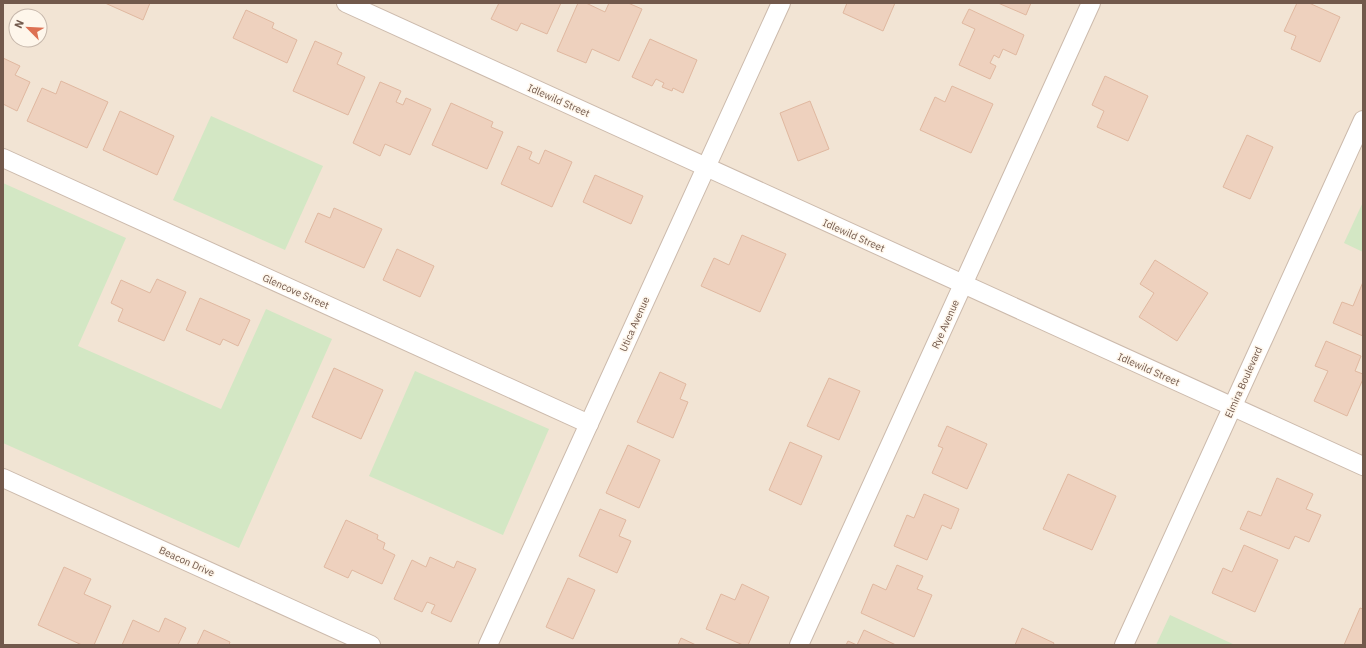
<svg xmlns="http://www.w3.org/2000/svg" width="1366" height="648" viewBox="0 0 1366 648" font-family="'IBM Plex Sans',sans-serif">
	<rect width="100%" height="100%" fill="#fbf2e5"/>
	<!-- residential -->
	<path fill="#f2e4d4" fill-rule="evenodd" d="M3,3H1363V645H3ZM16,16H40V40H16Z"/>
	<!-- green -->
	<g fill="#d3e7c4">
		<polygon points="211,116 323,166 285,250 173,200"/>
		<polygon points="3,183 126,238 78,346 221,409 266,309 332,339 239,548 3,443"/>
		<polygon points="1363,202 1363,252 1344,243"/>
		<polygon points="415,371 549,429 503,535 369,476"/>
		<polygon points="1170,615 1235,645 1156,645"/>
	</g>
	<!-- building -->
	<g fill="#eed1be" stroke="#e0b8a0">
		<polygon points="105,3 150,3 143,20"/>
		<polygon points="499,3 561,3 547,34 521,23 517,31 491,19"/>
		<polygon points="578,3 586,3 605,12 609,3 628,3 642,9 619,61 592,49 586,63 557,51"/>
		<polygon points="847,3 895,3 883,31 843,13"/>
		<polygon points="998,3 1031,3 1026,15"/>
		<polygon points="1297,3 1309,3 1340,17 1320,62 1291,49 1296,36 1284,31"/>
		<polygon points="969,9 1024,35 1016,55 1003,49 999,58 994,55 990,63 996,66 990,79 959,65 975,29 962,23"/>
		<polygon points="246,10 274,23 272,28 297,40 287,63 233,38"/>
		<polygon points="650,39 697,60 683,93 673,88 672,91 662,87 664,83 656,79 652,86 632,77"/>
		<polygon points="315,41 342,53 337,64 365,77 348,115 293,91"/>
		<polygon points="3,58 20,66 15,75 30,82 17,111 3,104"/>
		<polygon points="1105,76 1148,96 1128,141 1097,127 1104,111 1092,105"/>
		<polygon points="61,81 108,102 87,148 27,121 42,88 56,94"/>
		<polygon points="380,82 401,91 396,102 403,105 406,98 431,109 410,155 385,144 380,156 353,143"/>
		<polygon points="952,86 993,104 971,153 920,130 935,97 945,102"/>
		<polygon points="810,101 829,149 798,161 780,113"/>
		<polygon points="451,103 493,122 491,127 503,132 487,169 432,145"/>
		<polygon points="120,111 174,136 157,175 103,150"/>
		<polygon points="1247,135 1273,147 1250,199 1223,187"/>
		<polygon points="518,146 532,152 529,159 539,164 545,150 572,162 552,207 501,184"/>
		<polygon points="595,175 643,196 631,224 583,202"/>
		<polygon points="334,208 382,229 364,268 305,242 318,213 330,218"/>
		<polygon points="742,235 786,254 760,312 701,286 714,258 729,265"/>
		<polygon points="397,249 434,266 420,297 383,280"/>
		<polygon points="1155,260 1208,293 1177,341 1139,317 1154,293 1140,284"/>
		<polygon points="157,279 186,292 164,341 118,321 123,309 111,303 121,280 150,293"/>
		<polygon points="1363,282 1363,336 1333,323 1342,302 1353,306"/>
		<polygon points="200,298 250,320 238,346 223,339 220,345 186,330"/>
		<polygon points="1326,341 1361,356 1355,371 1363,374 1363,379 1347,416 1314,401 1328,371 1315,366"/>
		<polygon points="334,368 383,390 361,439 312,417"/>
		<polygon points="660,372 686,384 680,399 688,402 673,438 637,422"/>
		<polygon points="829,378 860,391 839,440 807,426"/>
		<polygon points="947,426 987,444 967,489 932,473 943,448 938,446"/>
		<polygon points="790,442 822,456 801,505 769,490"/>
		<polygon points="628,445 660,460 639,508 606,493"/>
		<polygon points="1068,474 1116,496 1092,550 1043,529"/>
		<polygon points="1277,478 1313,494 1306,509 1321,515 1309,542 1295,536 1289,549 1240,529 1248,511 1261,516"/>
		<polygon points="924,494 959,509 951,529 942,525 927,560 894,546 907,515 914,518"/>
		<polygon points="600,509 626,520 619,536 631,541 617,573 579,556"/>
		<polygon points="346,520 378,535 377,539 385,543 383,549 395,555 382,584 352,570 348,578 324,567"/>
		<polygon points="1244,545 1278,560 1255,612 1212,593 1223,568 1232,572"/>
		<polygon points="430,557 454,568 457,561 476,569 451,622 431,613 435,605 427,602 422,612 394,599 412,560 426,567"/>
		<polygon points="897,565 923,576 917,589 932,595 914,637 861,613 873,584 886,590"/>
		<polygon points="64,567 91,579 84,594 111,606 94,645 82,645 38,625"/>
		<polygon points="568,578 595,590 573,639 546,627"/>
		<polygon points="742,584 769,597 748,645 743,645 706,629 721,594 735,600"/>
		<polygon points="1360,608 1363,609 1363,645 1344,645"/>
		<polygon points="165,618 186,628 178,645 122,645 133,620 159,632"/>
		<polygon points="1022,628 1054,643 1053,645 1015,645"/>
		<polygon points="204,630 230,642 229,645 197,645"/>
		<polygon points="864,630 896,645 846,645 848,641 857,645"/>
		<polygon points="681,638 696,645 678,645"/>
	</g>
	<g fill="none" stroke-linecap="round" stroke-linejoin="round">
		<!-- minor casing -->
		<g stroke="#ccbaac" stroke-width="20">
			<g id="minor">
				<polyline points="346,3 1363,466"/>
				<polyline points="3,158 589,424"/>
				<polyline points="3,478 371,645"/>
				<polyline points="488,645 781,3"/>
				<polyline points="799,645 1091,3"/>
				<polyline points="1124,645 1363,120"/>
			</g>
		</g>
		<!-- minor -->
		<use href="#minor" stroke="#fff" stroke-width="18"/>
	</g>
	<g text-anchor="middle" stroke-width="3" stroke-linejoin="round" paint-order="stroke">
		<!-- street labels -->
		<g font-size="10" fill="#72594c" stroke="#fef6eb">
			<text transform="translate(559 100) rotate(24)" y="4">Idlewild Street</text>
			<text transform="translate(854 235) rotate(24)" y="4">Idlewild Street</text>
			<text transform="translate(296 291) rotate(24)" y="4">Glencove Street</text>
			<text transform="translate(634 324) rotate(-66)" y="4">Utica Avenue</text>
			<text transform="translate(945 324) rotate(-66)" y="4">Rye Avenue</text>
			<text transform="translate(1149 369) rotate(24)" y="4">Idlewild Street</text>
			<text transform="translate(1243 382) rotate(-66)" y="4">Elmira Boulevard</text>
			<text transform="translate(187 561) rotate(24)" y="4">Beacon Drive</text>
		</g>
	</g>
	<!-- border -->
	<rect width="1366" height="648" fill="none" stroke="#72594c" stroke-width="8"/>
	<!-- north arrow -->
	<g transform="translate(28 28) rotate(294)"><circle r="19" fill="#fef6eb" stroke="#c6b7ab"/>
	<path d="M0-3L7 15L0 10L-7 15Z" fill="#dd7052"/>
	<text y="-6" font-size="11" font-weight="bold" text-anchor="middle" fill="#72594c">N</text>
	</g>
</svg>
